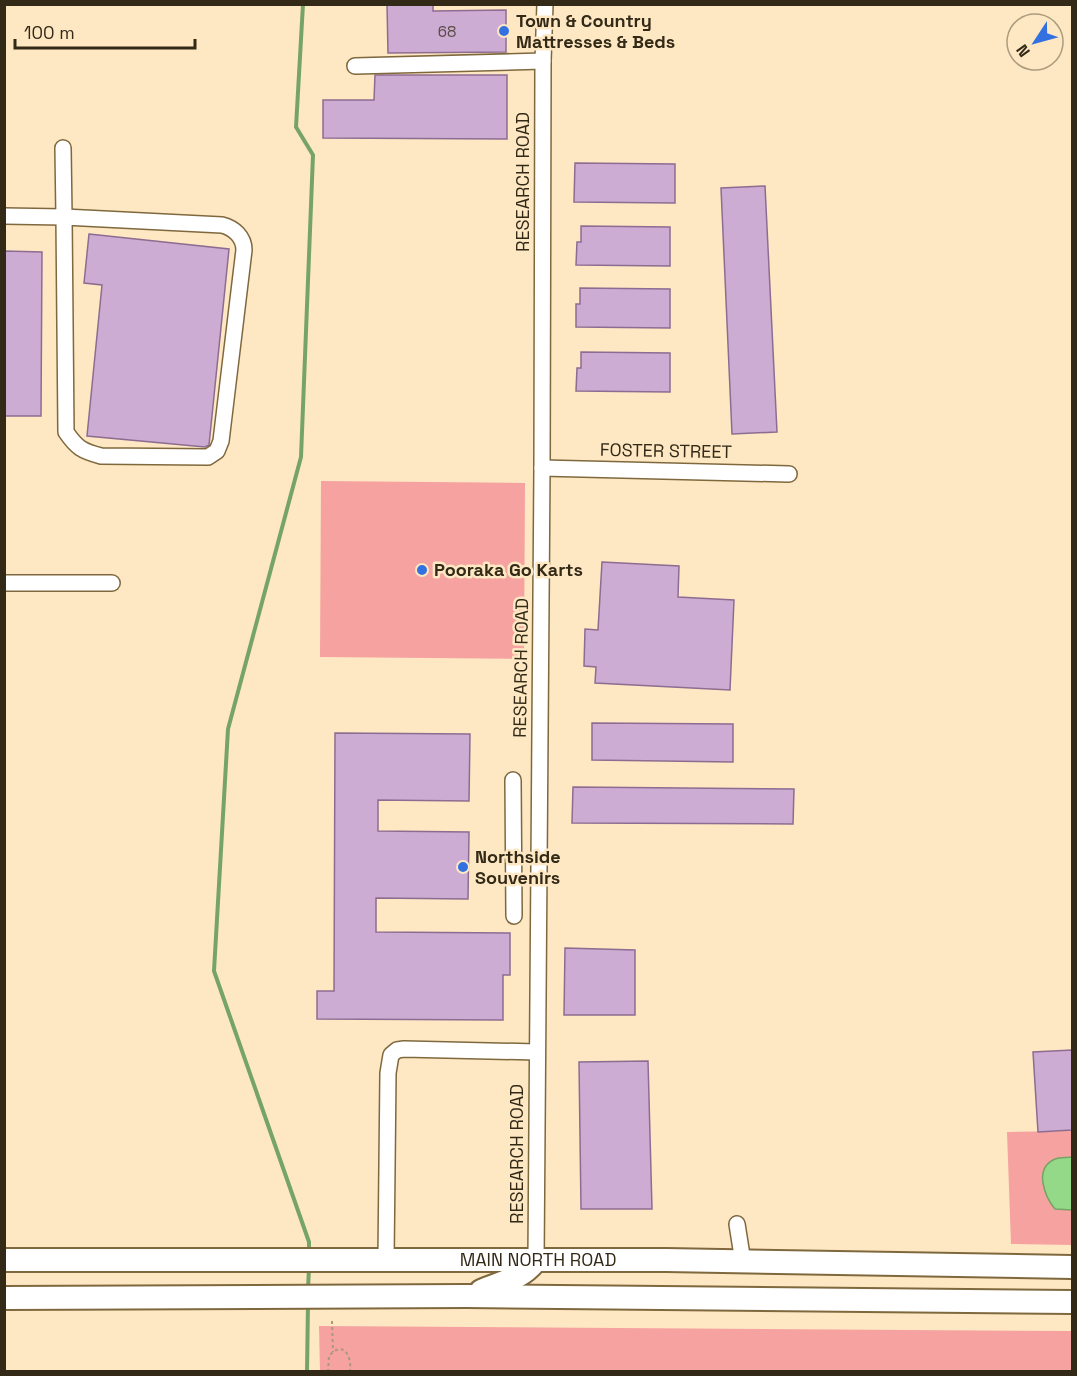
<svg xmlns="http://www.w3.org/2000/svg" width="1077" height="1376" viewBox="0 0 1077 1376" font-family="'Space Grotesk',sans-serif">
	<rect width="100%" height="100%" fill="#fde8c3"/>
	<!-- green -->
	<g fill="#f5a2a0">
		<polygon points="321,481 525,483 524,659 320,657"/>
		<polygon points="1072,1131 1072,1245 1011,1244 1007,1132"/>
		<polygon points="319,1326 1072,1331 1072,1371 320,1371"/>
	</g>
	<!-- water -->
	<path fill="#93d988" stroke="#76a466" stroke-width="1.5" d="M1072,1157V1210L1055,1209C1045,1197 1034,1170 1053,1160C1058,1157 1067,1158 1072,1157Z"/>
	<g fill="none" stroke-linecap="round" stroke-linejoin="round">
		<!-- stream -->
		<g stroke="#76a466" stroke-width="4">
			<polyline points="303,4 296,127 313,155 301,457 228,729 214,971 309,1242 309,1254"/>
			<polyline points="308,1290 309,1267"/>
			<polyline points="307,1372 308,1303"/>
		</g>
	</g>
	<!-- building -->
	<g fill="#cdacd3" stroke="#8c6d91" stroke-width="1.5">
		<polygon points="387,4 433,4 433,11 506,10 506,52 388,53"/>
		<polygon points="375,75 507,75 507,139 323,138 323,100 374,100"/>
		<polygon points="575,163 675,164 675,203 574,202"/>
		<polygon points="765,186 777,432 732,434 721,188"/>
		<polygon points="581,226 670,227 670,266 576,265 577,242 581,242"/>
		<polygon points="89,234 229,249 209,445 205,447 87,436 102,285 84,283"/>
		<polygon points="4,251 42,252 41,416 4,416"/>
		<polygon points="580,288 670,289 670,328 576,327 576,304 580,304"/>
		<polygon points="581,352 670,353 670,392 576,391 577,368 581,368"/>
		<polygon points="602,562 679,566 678,597 734,600 730,690 595,683 596,667 584,666 585,629 598,630"/>
		<polygon points="592,723 733,724 733,762 592,760"/>
		<polygon points="335,733 470,734 469,801 378,800 378,831 469,832 468,899 376,898 376,932 510,933 510,975 503,975 503,1020 317,1019 317,991 334,991"/>
		<polygon points="573,787 794,789 793,824 572,823"/>
		<polygon points="565,948 635,950 635,1015 564,1015"/>
		<polygon points="1072,1050 1072,1130 1038,1132 1033,1052"/>
		<polygon points="648,1061 652,1209 581,1209 579,1062"/>
	</g>
	<g fill="none" stroke-linecap="round" stroke-linejoin="round">
		<!-- minor casing -->
		<g stroke="#7f683e" stroke-width="18">
			<g id="minor">
				<polyline points="355,66 543,61"/>
				<polyline points="4,216 64,217 63,148"/>
				<path d="M64,217L222,225C234,228 244,237 244,250L221,441L217,451L208,457L101,456C82,451 77,448 66,432Z"/>
				<polyline points="542,468 789,474"/>
				<polyline points="4,583 112,583"/>
				<polyline points="513,780 514,916"/>
				<polyline points="737,1224 743,1262"/>
				<polyline points="386,1259 388,1073 391,1055 397,1050 404,1049 537,1052"/>
				<polyline points="536,1260 542,468 543,61 545,4"/>
			</g>
		</g>
		<!-- highway casing -->
		<g stroke="#7f683e" stroke-width="26">
			<g id="highway">
				<path id="s1" d="M4,1260H666L1072,1267"/>
				<path d="M481,1291C502,1282 522,1279 536,1260"/>
				<polyline points="4,1298 467,1296 1072,1302"/>
			</g>
		</g>
		<!-- path -->
		<g stroke="#aa997c" stroke-width="2" stroke-dasharray="3 3" stroke-linecap="butt">
			<polyline points="332,1321 333,1352"/>
			<path d="M328,1372L329,1356C344,1339 352,1357 350,1372"/>
		</g>
		<!-- minor -->
		<use href="#minor" stroke="#fff" stroke-width="15"/>
		<!-- highway -->
		<use href="#highway" stroke="#fff" stroke-width="22"/>
	</g>
	<!-- markers -->
	<g fill="#3471e0" stroke="#fde8c3" stroke-width="2">
		<circle cx="504" cy="31" r="6"/>
		<circle cx="422" cy="570" r="6"/>
		<circle cx="463" cy="867" r="6"/>
	</g>
	<g text-anchor="middle" stroke-width="5" stroke-linejoin="round" paint-order="stroke">
		<!-- number labels -->
		<g font-size="15" fill="#5a4a46">
			<text x="447" y="37">68</text>
		</g>
		<!-- poi labels -->
		<g font-size="18" font-weight="bold" fill="#332917" stroke="#fde8c3" text-anchor="start">
			<text x="516" y="27">Town &amp; Country<tspan x="516" dy="21">Mattresses &amp; Beds</tspan></text>
			<text x="434" y="576">Pooraka Go Karts</text>
			<text x="475" y="863">Northside<tspan x="475" dy="21">Souvenirs</tspan></text>
		</g>
		<!-- street labels -->
		<g font-size="18" fill="#332917" stroke="#fde8c3">
			<text transform="translate(523 182) rotate(-90)" y="6">RESEARCH ROAD</text>
			<text transform="translate(666 451) rotate(1)" y="6">FOSTER STREET</text>
			<text transform="translate(521 668) rotate(-89)" y="6">RESEARCH ROAD</text>
			<text transform="translate(517 1154) rotate(-90)" y="6">RESEARCH ROAD</text>
			<text dy="6" stroke="none"><textPath href="#s1" startOffset="534">MAIN NORTH ROAD</textPath></text>
		</g>
	</g>
	<!-- border -->
	<rect width="1077" height="1376" fill="none" stroke="#332917" stroke-width="12"/>
	<!-- north arrow -->
	<g transform="translate(1035 42) rotate(234)"><circle r="28" fill="#fde8c3" stroke="#ac9c7e" stroke-width="1.5"/>
	<path d="M0-4.5L10 22L0 15L-10 22Z" fill="#3471e0"/>
	<text y="-9" font-size="16" font-weight="bold" text-anchor="middle" fill="#332917">N</text>
	</g>
	<!-- scale -->
	<path d="M15 39v9h180v-9" fill="none" stroke="#332917" stroke-width="3"/>
	<text x="24" y="39" font-size="18" fill="#332917" stroke="#fde8c3" stroke-width="4.5" paint-order="stroke">100 m</text>
</svg>
